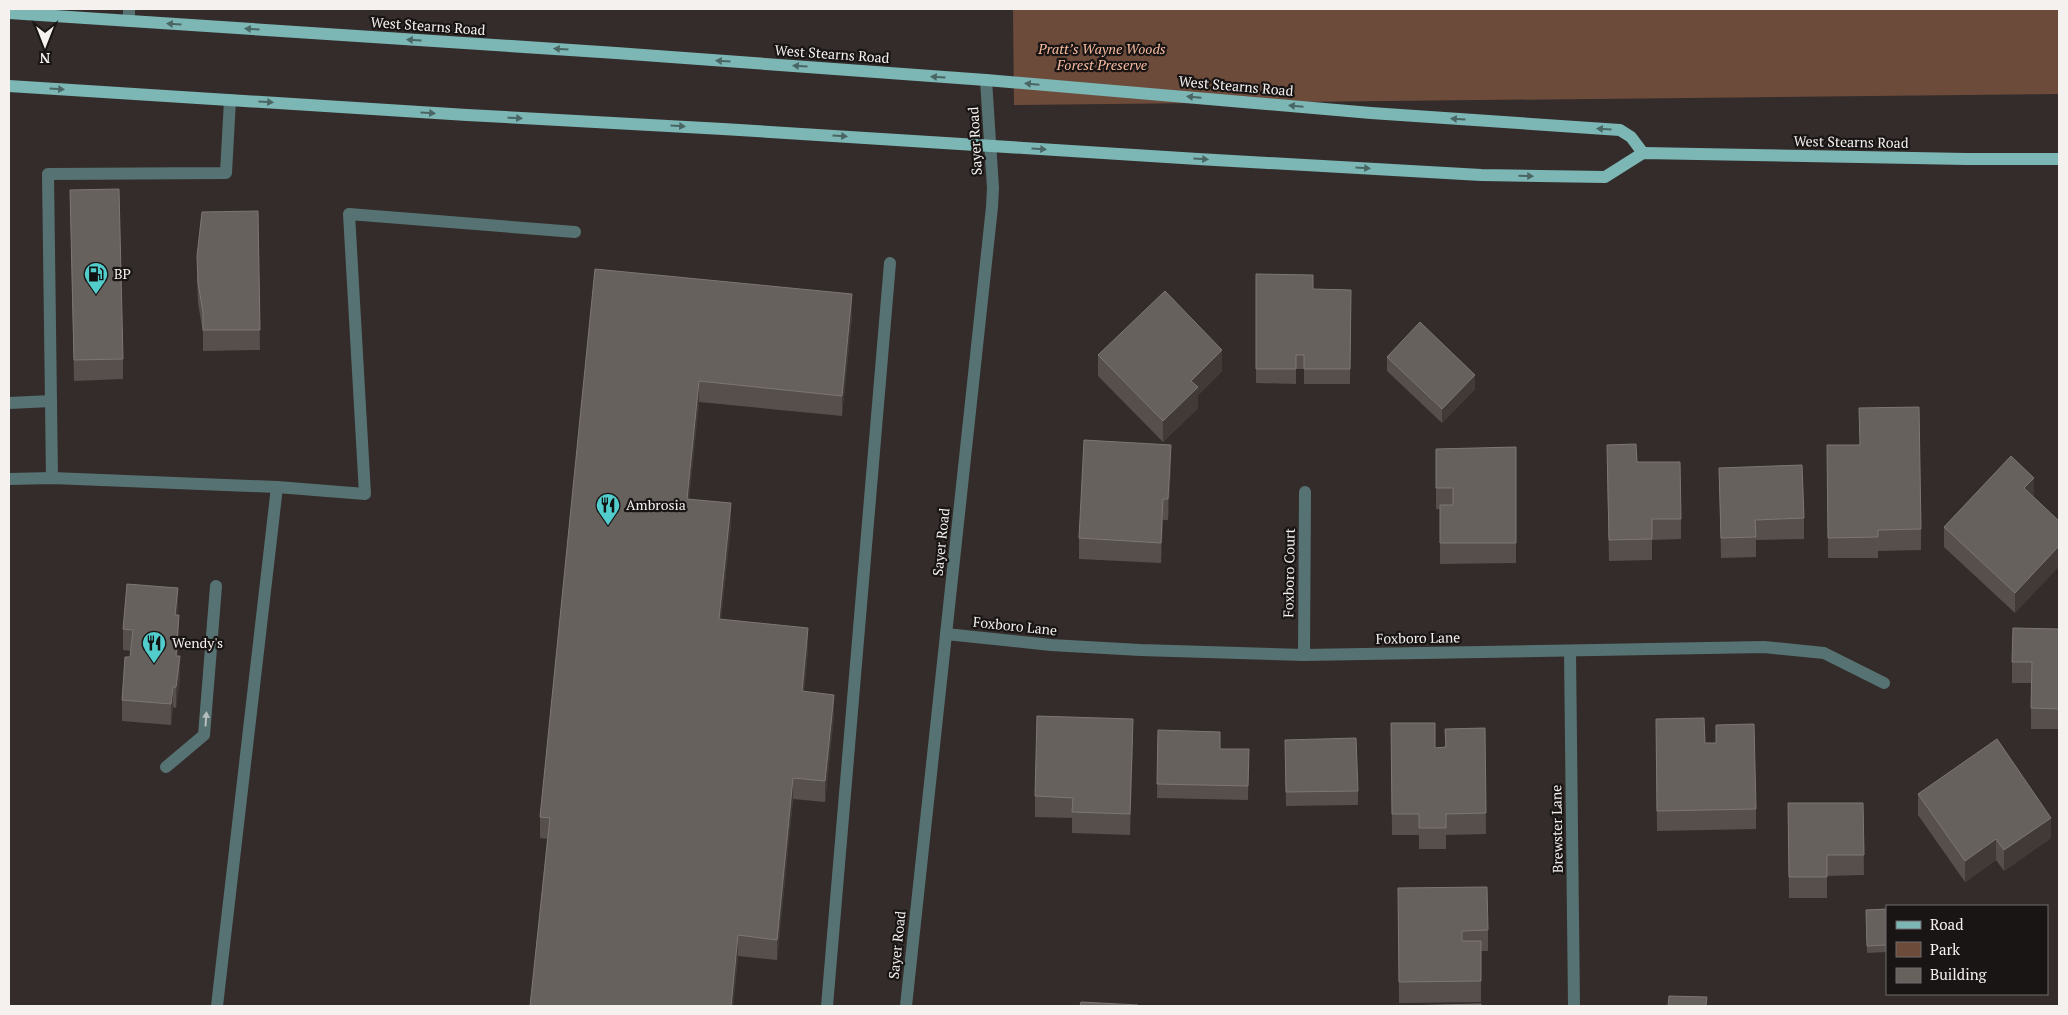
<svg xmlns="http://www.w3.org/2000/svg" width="2068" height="1015" viewBox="0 0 2068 1015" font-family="'PT Serif',serif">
	<rect width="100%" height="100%" fill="#332c2a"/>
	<!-- green -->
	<polygon fill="#6d4b3b" points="1013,9 2059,9 2059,94 1014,105"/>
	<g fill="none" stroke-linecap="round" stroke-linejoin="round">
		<!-- minor -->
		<g stroke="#577272" stroke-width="12">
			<polyline points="129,21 129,9"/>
			<polyline points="9,403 51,401"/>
			<polyline points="52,478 48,174 226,173 230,100"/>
			<polyline points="9,479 52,478 277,487 217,1006"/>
			<polyline points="277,487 365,494 349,214 575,232"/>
			<polyline points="946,634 1051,645 1140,650 1304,655 1764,647 1824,653 1884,683"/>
			<polyline points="1570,651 1574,1006"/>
			<polyline points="1304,655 1305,492"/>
			<polyline points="166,767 204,735 216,586"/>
			<polyline points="827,1006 890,263"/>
			<polyline points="906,1006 992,207 993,188 986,80"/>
		</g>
		<!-- major -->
		<g stroke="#7cb6b5" stroke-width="12">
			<polyline points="9,13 616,53 986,80 1371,113 1620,130 1631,137 1643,153"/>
			<polyline points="9,86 467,115 723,129 1198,159 1481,175 1605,177 1643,153 1967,159 2059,159"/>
		</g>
	</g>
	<!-- wall -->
	<g fill="#564f4c">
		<polygon points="70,190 123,359 123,379 74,381"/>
		<polygon points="258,211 260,350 203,351 203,333 198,303 197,277"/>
		<polygon points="595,269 852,315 842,416 699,402 689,499 731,524 721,619 808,649 804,692 834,715 825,802 793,799 777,960 738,956 733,1006 530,1006 547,839 540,838 540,817"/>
		<polygon points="1256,274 1313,289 1351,290 1350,384 1304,384 1304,369 1296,369 1296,384 1256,383"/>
		<polygon points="1098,355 1222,371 1198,395 1198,408 1163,442 1098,376"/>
		<polygon points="1387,357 1475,389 1442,423 1387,371"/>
		<polygon points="1827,445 1859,445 1921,529 1921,550 1878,551 1878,558 1828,558"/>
		<polygon points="1516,447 1516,563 1440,564 1440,509 1436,509 1436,449"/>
		<polygon points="1637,462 1681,519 1681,539 1652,540 1652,560 1609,561 1607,466"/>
		<polygon points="1171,466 1168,520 1163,520 1161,563 1079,559 1079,538"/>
		<polygon points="1719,468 1804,518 1804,539 1756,540 1756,557 1721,558"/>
		<polygon points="2034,497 2015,613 1944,547 1944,527"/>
		<polygon points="178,609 177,615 179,636 177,656 180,677 176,708 173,707 171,725 122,721 122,700 131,651 123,650 123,629"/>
		<polygon points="2059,629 2059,729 2031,729 2031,683 2012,683 2012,662"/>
		<polygon points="1391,723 1435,748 1445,747 1445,729 1485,728 1486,834 1446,835 1446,849 1419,849 1419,835 1392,835"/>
		<polygon points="1716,725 1756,809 1756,829 1657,831 1656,740 1705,743 1716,743"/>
		<polygon points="1158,730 1220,749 1249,749 1248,800 1157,798"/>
		<polygon points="1133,740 1130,835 1072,833 1072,818 1035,817 1035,796"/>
		<polygon points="1285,740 1358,791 1358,805 1286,806"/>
		<polygon points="1918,794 2051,838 2004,871 1996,860 1965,882 1918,815"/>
		<polygon points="1788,803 1863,803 1864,875 1827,876 1827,898 1789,898"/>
		<polygon points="1398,909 1488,930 1488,951 1481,951 1481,1002 1399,1003"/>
		<polygon points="1887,909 1887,952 1867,953 1866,910"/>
	</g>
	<!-- shaded-wall -->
	<g fill="#413a37">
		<polygon points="852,294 852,315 842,416 842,396"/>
		<polygon points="1222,350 1222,371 1198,395 1198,408 1163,442 1163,421 1191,381"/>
		<polygon points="1475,375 1475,389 1442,423 1442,409"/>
		<polygon points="699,381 699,402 687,520 687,499"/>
		<polygon points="1171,445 1171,466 1168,520 1168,499"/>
		<polygon points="2034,478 2034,498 2024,488"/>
		<polygon points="1163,499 1163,520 1161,563 1161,543"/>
		<polygon points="731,503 731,524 719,640 719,619"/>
		<polygon points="2059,546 2059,567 2015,613 2015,593"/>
		<polygon points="178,588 178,609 175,636 175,615"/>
		<polygon points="179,615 179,636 176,676 176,656"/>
		<polygon points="808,628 808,649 802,712 802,691"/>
		<polygon points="180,656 180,677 176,708 176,687"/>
		<polygon points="173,687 173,707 171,725 171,704"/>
		<polygon points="834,695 834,715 825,802 825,781"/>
		<polygon points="1133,719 1133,740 1130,835 1130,814"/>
		<polygon points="793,778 793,799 777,960 777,940"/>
		<polygon points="2051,818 2051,838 2004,871 2004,850"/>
		<polygon points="1996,839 1996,860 1965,882 1965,861"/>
		<polygon points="738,935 738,956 733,1006 731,1006"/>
	</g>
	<!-- building -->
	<g fill="#67615e" stroke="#7d7774">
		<polygon points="119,189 123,359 74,360 70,190"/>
		<polygon points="258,211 260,330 203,330 203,312 198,283 197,256 202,212"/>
		<polygon points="595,269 852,294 842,396 699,381 687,499 731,503 719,619 808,628 802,691 834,695 825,781 793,778 777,940 738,935 731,1006 530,1006 550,818 540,817"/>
		<polygon points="1256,274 1313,275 1313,289 1351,290 1350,369 1304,369 1304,355 1296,355 1296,369 1256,369"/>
		<polygon points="1165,291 1222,350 1191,381 1198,387 1163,421 1098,355"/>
		<polygon points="1420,322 1475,375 1442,409 1387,357"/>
		<polygon points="1919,407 1921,529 1878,530 1878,537 1828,538 1827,445 1860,445 1859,408"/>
		<polygon points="1084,440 1171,445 1168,499 1163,499 1161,543 1079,538"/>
		<polygon points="1636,444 1637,462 1680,462 1681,519 1652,519 1652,539 1609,540 1607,445"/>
		<polygon points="1516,447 1516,543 1440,543 1440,505 1453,505 1453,488 1436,488 1436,449"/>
		<polygon points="2011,456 2034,478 2024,488 2059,521 2059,546 2015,593 1944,527"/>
		<polygon points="1802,465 1804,518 1755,520 1756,537 1721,538 1719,468"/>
		<polygon points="127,584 178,588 175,615 179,615 176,656 180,656 176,687 173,687 171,704 122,700 125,657 130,657 133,630 123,629"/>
		<polygon points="2013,628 2059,629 2059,709 2031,708 2032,662 2012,662"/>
		<polygon points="1037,716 1133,719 1130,814 1072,812 1073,798 1035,796"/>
		<polygon points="1704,718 1705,743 1716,743 1716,725 1754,724 1756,809 1657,811 1656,719"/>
		<polygon points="1391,723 1435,723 1435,748 1446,747 1445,729 1485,728 1486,813 1446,814 1446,828 1419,828 1419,814 1392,814"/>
		<polygon points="1158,730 1220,732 1220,749 1249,749 1248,786 1157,784"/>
		<polygon points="1356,738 1358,791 1286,792 1285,740"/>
		<polygon points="1997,739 2051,818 2004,850 1996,839 1965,861 1918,794"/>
		<polygon points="1788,803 1863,803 1864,855 1827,855 1827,877 1789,877"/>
		<polygon points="1487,887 1488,930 1462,931 1462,941 1481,941 1481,981 1399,982 1398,888"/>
		<polygon points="1887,909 1887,945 1867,946 1866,910"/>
		<polygon points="1669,996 1707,997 1706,1006 1668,1006"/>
		<polygon points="1081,1002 1138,1005 1138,1006 1080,1006"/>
		<polygon points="1481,1004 1481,1006 1399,1006"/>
	</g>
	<!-- one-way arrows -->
	<defs><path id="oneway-solid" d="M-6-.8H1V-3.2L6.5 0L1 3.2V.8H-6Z" transform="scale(1.25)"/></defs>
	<g fill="#4a6664">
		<use href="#oneway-solid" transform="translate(174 24) rotate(-176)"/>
		<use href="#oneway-solid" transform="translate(252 29) rotate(-176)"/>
		<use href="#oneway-solid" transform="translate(414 40) rotate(-176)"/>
		<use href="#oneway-solid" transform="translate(561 49) rotate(-177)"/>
		<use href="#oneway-solid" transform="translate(723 61) rotate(-176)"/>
		<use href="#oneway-solid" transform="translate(800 66) rotate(-176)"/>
		<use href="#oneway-solid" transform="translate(938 77) rotate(-176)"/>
		<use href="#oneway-solid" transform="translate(1032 84) rotate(-175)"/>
		<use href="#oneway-solid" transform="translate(57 89) rotate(4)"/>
		<use href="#oneway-solid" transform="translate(1194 97) rotate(-175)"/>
		<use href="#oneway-solid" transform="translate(266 102) rotate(4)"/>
		<use href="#oneway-solid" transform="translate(1296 106) rotate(-175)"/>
		<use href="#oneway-solid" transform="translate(428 113) rotate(4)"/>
		<use href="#oneway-solid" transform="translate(515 118) rotate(3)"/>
		<use href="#oneway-solid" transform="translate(1458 119) rotate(-176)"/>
		<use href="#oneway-solid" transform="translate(678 126) rotate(3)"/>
		<use href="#oneway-solid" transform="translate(1604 129) rotate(-176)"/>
		<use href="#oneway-solid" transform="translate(840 136) rotate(4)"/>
		<use href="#oneway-solid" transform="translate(1039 149) rotate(4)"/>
		<use href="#oneway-solid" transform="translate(1201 159) rotate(3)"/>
		<use href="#oneway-solid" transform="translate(1363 168) rotate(3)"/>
		<use href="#oneway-solid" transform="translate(1526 176) rotate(1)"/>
	</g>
	<use fill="#b6bebd" href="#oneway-solid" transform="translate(206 719) rotate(-86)"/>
	<!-- icons -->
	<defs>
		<g id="fuel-pin" transform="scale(1.25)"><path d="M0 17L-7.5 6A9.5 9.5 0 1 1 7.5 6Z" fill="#52cdcc" stroke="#181514"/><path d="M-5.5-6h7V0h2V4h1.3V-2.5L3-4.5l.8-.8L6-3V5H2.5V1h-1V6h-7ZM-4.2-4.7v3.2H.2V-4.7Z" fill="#111"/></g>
		<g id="restaurant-pin" transform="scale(1.25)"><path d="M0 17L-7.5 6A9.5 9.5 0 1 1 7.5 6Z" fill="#52cdcc" stroke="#181514"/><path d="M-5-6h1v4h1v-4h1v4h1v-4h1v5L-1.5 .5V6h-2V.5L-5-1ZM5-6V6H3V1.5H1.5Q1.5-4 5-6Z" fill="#111"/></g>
	</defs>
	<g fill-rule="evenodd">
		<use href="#fuel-pin" x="96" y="274"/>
		<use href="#restaurant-pin" x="608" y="505"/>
		<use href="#restaurant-pin" x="154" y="643"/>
	</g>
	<g text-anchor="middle" stroke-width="4.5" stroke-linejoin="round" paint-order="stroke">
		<!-- street labels -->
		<g font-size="14" fill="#f5f1ef" stroke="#181514">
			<text transform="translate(428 26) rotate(4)" y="5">West Stearns Road</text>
			<text transform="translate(832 54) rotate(4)" y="5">West Stearns Road</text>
			<text transform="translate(1236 86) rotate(5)" y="5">West Stearns Road</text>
			<text transform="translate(975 141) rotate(-93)" y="5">Sayer Road</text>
			<text transform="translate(1851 142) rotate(1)" y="5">West Stearns Road</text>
			<text transform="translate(941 542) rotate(-84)" y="5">Sayer Road</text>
			<text transform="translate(1289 573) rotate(-89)" y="5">Foxboro Court</text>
			<text transform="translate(1015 626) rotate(6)" y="5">Foxboro Lane</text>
			<text transform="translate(1418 638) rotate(-1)" y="5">Foxboro Lane</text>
			<text transform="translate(1557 829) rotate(-91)" y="5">Brewster Lane</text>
			<text transform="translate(897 945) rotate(-84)" y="5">Sayer Road</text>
		</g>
		<!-- park labels -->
		<g font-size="14" font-style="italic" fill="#f8bb9f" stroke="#181514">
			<text x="1102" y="54">Pratt’s Wayne Woods<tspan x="1102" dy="16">Forest Preserve</tspan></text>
		</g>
		<!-- poi labels -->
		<g font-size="14" fill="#f5f1ef" stroke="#181514" text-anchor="start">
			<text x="114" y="279">BP</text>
			<text x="626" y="510">Ambrosia</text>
			<text x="172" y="648">Wendy's</text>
		</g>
	</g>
	<!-- border -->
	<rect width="2068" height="1015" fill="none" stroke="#f5f1ef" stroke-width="20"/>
	<!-- legend -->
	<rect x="1886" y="905" width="162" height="90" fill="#181514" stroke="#706d6c"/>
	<rect x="1896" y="921" width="25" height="8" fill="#7cb6b5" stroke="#706d6c"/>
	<text x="1930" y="930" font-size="15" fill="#f5f1ef">Road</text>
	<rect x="1896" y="942" width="25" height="15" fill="#6d4b3b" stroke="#706d6c"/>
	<text x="1930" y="955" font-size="15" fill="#f5f1ef">Park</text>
	<rect x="1896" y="968" width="25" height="15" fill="#67615e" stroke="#706d6c"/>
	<text x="1930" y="980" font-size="15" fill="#f5f1ef">Building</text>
	<!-- north arrow -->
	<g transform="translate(45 45) rotate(180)" stroke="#181514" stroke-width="4" paint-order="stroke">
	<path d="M0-4L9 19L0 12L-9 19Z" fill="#f5f1ef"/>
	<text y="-8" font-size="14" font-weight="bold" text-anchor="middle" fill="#f5f1ef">N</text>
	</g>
</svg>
